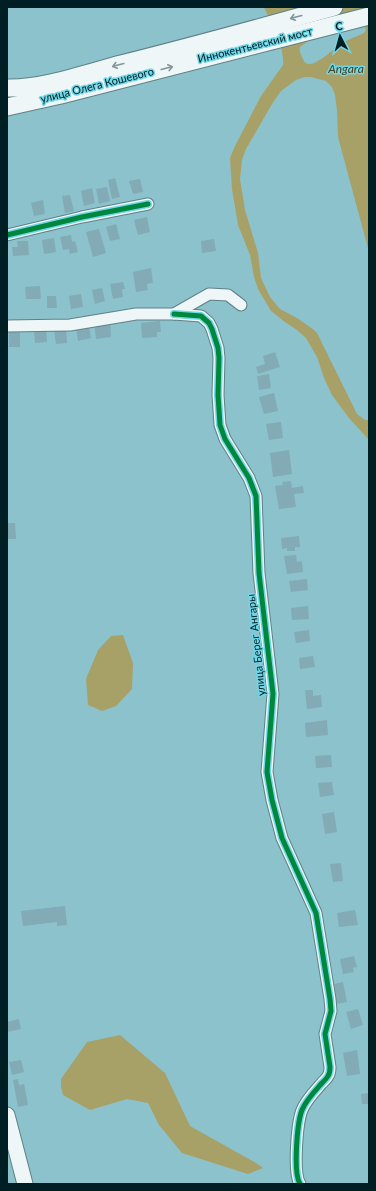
<svg xmlns="http://www.w3.org/2000/svg" width="376" height="1191" viewBox="0 0 376 1191" font-family="Lato,sans-serif">
	<rect width="100%" height="100%" fill="#8cc2cb"/>
	<!-- water -->
	<g fill="#a7a168" fill-rule="evenodd">
		<path d="M264,7H369V252L338,137L337,111L335,95L332,87L326,81L311,77H305L296,80L281,91L272,104L246,149L242,160L240,179L245,210L258,253L261,278L270,297L280,309L297,318L314,330L317,333L357,414L365,420H369V440L349,418L332,395L324,378L317,357L306,338L297,330L285,322L271,311L258,289L254,277L250,255L238,225L232,189L230,158L235,146L261,96L283,65C285,47 271,23 264,7ZM365,26L366,30L364,33C355,37 346,40 338,46C331,51 308,74 303,59C301,55 299,51 300,47L310,40Z"/>
		<polygon points="123,635 133,663 132,689 116,706 102,711 88,705 86,679 98,650 111,636"/>
		<polygon points="120,1035 165,1073 190,1126 256,1163 263,1168 248,1174 182,1153 159,1125 148,1103 127,1099 90,1110 63,1095 61,1087 61,1079 87,1042"/>
	</g>
	<!-- building -->
	<g fill="#82abb6">
		<polygon points="115,178 120,197 112,199 108,180"/>
		<polygon points="140,179 143,192 133,194 129,181"/>
		<polygon points="107,187 110,201 99,204 96,189"/>
		<polygon points="92,188 95,203 84,206 81,191"/>
		<polygon points="70,195 74,211 65,213 62,196"/>
		<polygon points="43,200 45,214 34,216 31,203"/>
		<polygon points="147,217 150,232 138,235 134,220"/>
		<polygon points="116,224 120,239 110,241 106,227"/>
		<polygon points="99,229 106,253 93,257 86,232"/>
		<polygon points="71,235 72,242 75,241 78,252 70,254 69,249 63,250 60,237"/>
		<polygon points="54,238 56,252 44,254 42,240"/>
		<polygon points="214,239 216,251 202,253 201,241"/>
		<polygon points="17,241 28,241 29,255 13,256 12,247 18,247"/>
		<polygon points="151,268 153,283 147,284 148,290 136,292 133,272"/>
		<polygon points="123,282 125,289 122,289 123,297 113,299 110,284"/>
		<polygon points="40,286 41,299 26,299 25,287"/>
		<polygon points="102,288 105,301 95,304 92,290"/>
		<polygon points="81,294 83,307 71,309 69,296"/>
		<polygon points="47,296 56,296 57,308 47,308"/>
		<polygon points="110,320 111,337 96,339 94,321"/>
		<polygon points="160,321 161,332 157,332 157,337 142,338 141,323"/>
		<polygon points="89,326 91,338 78,341 76,328"/>
		<polygon points="46,328 47,342 35,343 34,329"/>
		<polygon points="66,329 67,343 56,344 54,330"/>
		<rect x="9" y="332" width="11" height="15"/>
		<polygon points="275,352 280,367 258,374 256,367 265,364 263,356"/>
		<polygon points="269,374 271,388 259,390 257,376"/>
		<polygon points="274,393 278,411 264,414 259,397"/>
		<polygon points="281,422 283,438 269,440 266,424"/>
		<polygon points="289,450 292,474 273,477 270,453"/>
		<polygon points="291,481 292,488 303,486 304,493 294,494 296,507 279,509 275,486 283,485 282,482"/>
		<polygon points="7,523 15,523 16,539 7,539"/>
		<polygon points="299,536 300,547 295,547 295,551 287,551 287,548 282,549 281,538"/>
		<polygon points="296,555 297,562 302,561 303,572 287,574 284,556"/>
		<polygon points="307,579 308,590 291,592 289,581"/>
		<polygon points="308,606 309,619 292,620 291,608"/>
		<polygon points="309,630 310,641 296,643 294,632"/>
		<polygon points="313,656 315,667 300,669 299,658"/>
		<polygon points="305,690 313,690 313,696 321,695 322,707 307,709"/>
		<polygon points="327,720 328,735 306,737 305,723"/>
		<polygon points="331,755 332,767 316,768 315,756"/>
		<polygon points="332,782 334,795 320,797 318,783"/>
		<polygon points="334,812 337,832 325,834 322,814"/>
		<polygon points="341,863 343,881 333,882 330,864"/>
		<polygon points="65,906 67,925 57,926 57,922 23,926 21,911"/>
		<polygon points="355,910 358,925 339,927 337,913"/>
		<polygon points="354,956 357,967 353,968 354,972 343,974 340,959"/>
		<polygon points="343,982 347,1002 337,1004 334,984"/>
		<polygon points="358,1009 363,1025 351,1029 346,1012"/>
		<polygon points="19,1019 21,1029 7,1032 7,1022"/>
		<polygon points="357,1050 360,1074 347,1076 343,1053"/>
		<polygon points="21,1060 24,1072 12,1075 9,1062"/>
		<polygon points="18,1079 19,1085 24,1084 28,1105 18,1107 13,1080"/>
		<polygon points="369,1093 369,1104 362,1104 361,1094"/>
	</g>
	<g fill="none" stroke-linecap="round" stroke-linejoin="round">
		<!-- minor casing -->
		<g stroke="#5e8187" stroke-width="13">
			<g id="minor">
				<polyline points="7,235 82,217 148,204"/>
				<path d="M174,314L201,316L209,323L212,329L218,348L219,358L218,395L220,425L225,439L249,478L256,496L259,573L273,694L267,772L272,800L282,838L316,913L330,999L331,1011L325,1034L330,1067C330,1070 330,1073 328,1076C327,1078 324,1081 322,1083C315,1091 306,1100 302,1110C297,1123 293,1173 300,1184"/>
				<polyline points="7,326 70,325 136,314 174,314 209,294 228,295 241,305"/>
			</g>
		</g>
		<!-- secondary casing -->
		<g stroke="#5e8187" stroke-width="17">
			<polyline id="secondary" points="7,1115 25,1184"/>
		</g>
		<!-- primary casing -->
		<g stroke="#5e8187" stroke-width="19">
			<g id="primary">
				<path d="M7,88C40,89 84,74 117,65C189,47 262,27 334,7"/>
				<polyline points="7,107 61,95 369,16"/>
			</g>
		</g>
		<!-- minor -->
		<use href="#minor" stroke="#eef6f7" stroke-width="11"/>
		<!-- secondary -->
		<use href="#secondary" stroke="#eef6f7" stroke-width="15"/>
		<!-- primary -->
		<use href="#primary" stroke="#eef6f7" stroke-width="17"/>
		<!-- cycleway casing -->
		<g stroke="#71d6e6" stroke-width="8">
			<g id="cycleway">
				<polyline points="7,235 82,217 148,204"/>
				<path d="M174,314L201,316L209,323L212,329L218,348L219,358L218,395L220,425L225,439L249,478L256,496L259,573L273,694L267,772L272,800L282,838L316,913L330,999L331,1011L325,1034L330,1067C330,1070 330,1073 328,1076C327,1078 324,1081 322,1083C315,1091 306,1100 302,1110C297,1123 293,1173 300,1184"/>
			</g>
		</g>
		<!-- cycleway -->
		<use href="#cycleway" stroke="#00873e" stroke-width="5"/>
	</g>
	<!-- one-way arrows -->
	<defs><path id="oneway-shaft" d="M-6 0H5M1.5-3L5.5 0L1.5 3" fill="none" stroke-width="1.6" stroke-linecap="round" stroke-linejoin="round"/></defs>
	<g stroke="#839598">
		<use href="#oneway-shaft" transform="translate(296 17) rotate(165)"/>
		<use href="#oneway-shaft" transform="translate(118 65) rotate(165)"/>
		<use href="#oneway-shaft" transform="translate(167 68) rotate(-14)"/>
	</g>
	<g text-anchor="middle" stroke-width="3" stroke-linejoin="round" paint-order="stroke">
		<!-- street labels -->
		<g font-size="11" fill="#001f24" stroke="#71d6e6">
			<text transform="translate(255 45) rotate(-14)" y="4">Иннокентьевский мост</text>
			<text transform="translate(97 85) rotate(-14)" y="4">улица Олега Кошевого</text>
			<text transform="translate(256 645) rotate(-96)" y="4">улица Берег Ангары</text>
		</g>
		<!-- water labels -->
		<g font-size="12" font-style="italic" fill="#493b16" stroke="#71d6e6">
			<text x="346" y="73">Angara</text>
		</g>
	</g>
	<!-- border -->
	<rect width="376" height="1191" fill="none" stroke="#001f24" stroke-width="16"/>
	<!-- north arrow -->
	<g transform="translate(340 36) rotate(354)" stroke="#71d6e6" stroke-width="3" paint-order="stroke">
	<path d="M0-3L7 15L0 10L-7 15Z" fill="#001f24"/>
	<text y="-6" font-size="11" font-weight="bold" text-anchor="middle" fill="#001f24">С</text>
	</g>
</svg>
